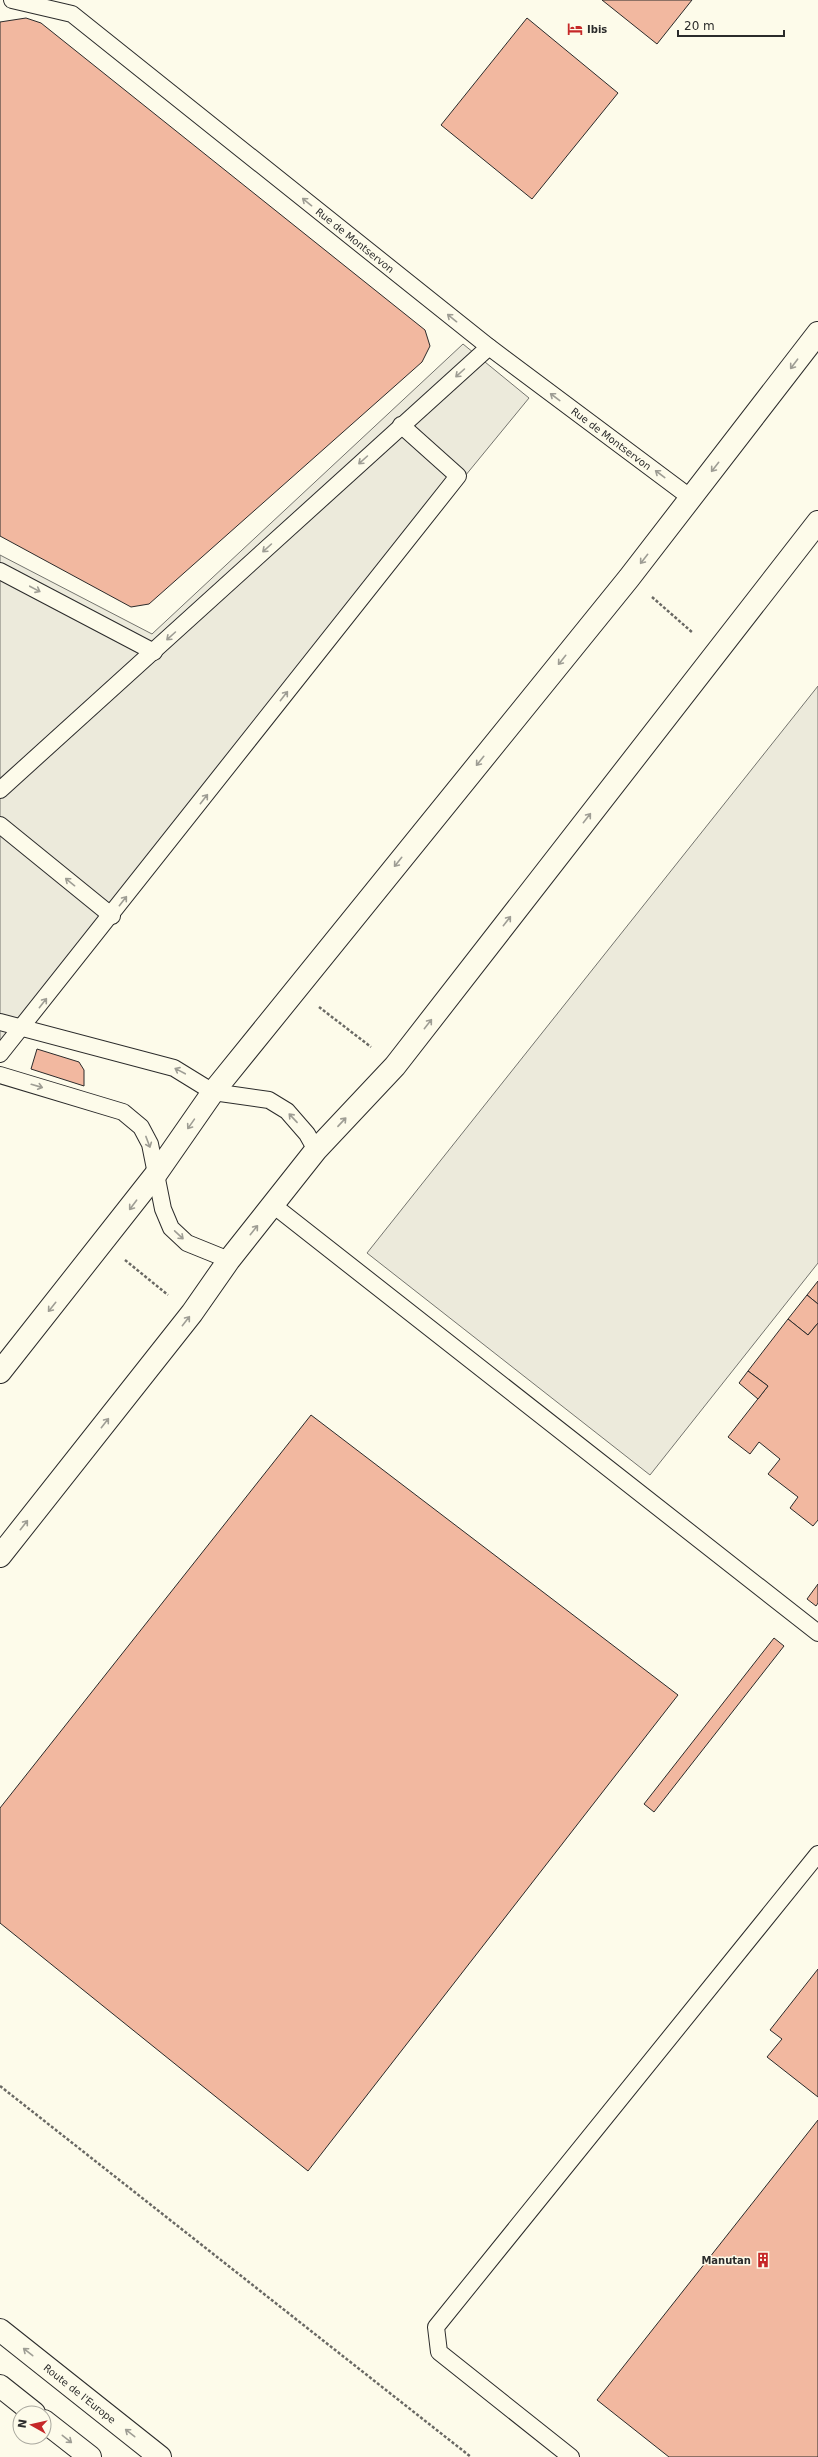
<svg xmlns="http://www.w3.org/2000/svg" width="818" height="2457" viewBox="0 0 818 2457" font-family="'DejaVu Sans',sans-serif">
	<rect width="100%" height="100%" fill="#fdfbea"/>
	<!-- parking -->
	<g fill="#eceadb" stroke="#74746e">
		<polygon points="463,344 529,398 0,1043 0,555 152,634"/>
		<polygon points="818,686 818,1263 650,1475 367,1253"/>
	</g>
	<!-- building -->
	<g fill="#f2b8a0" stroke="#2b2b2b">
		<polygon points="602,0 692,0 657,44"/>
		<polygon points="26,18 41,23 425,330 430,346 422,362 149,604 131,607 0,536 0,22"/>
		<polygon points="527,18 618,93 532,199 441,125"/>
		<polygon points="37,1049 79,1062 84,1070 84,1086 31,1069"/>
		<polygon points="818,1281 818,1304 807,1295"/>
		<polygon points="807,1295 818,1304 818,1323 808,1335 788,1319"/>
		<polygon points="788,1319 808,1335 818,1323 818,1520 813,1526 790,1508 798,1497 768,1474 780,1459 759,1442 750,1454 728,1437 768,1386 748,1371"/>
		<polygon points="748,1371 768,1386 758,1399 739,1383"/>
		<polygon points="311,1415 678,1695 308,2171 0,1923 0,1808"/>
		<polygon points="818,1584 818,1603 816,1606 807,1599"/>
		<polygon points="774,1638 784,1646 654,1812 644,1804"/>
		<polygon points="818,1969 818,2097 767,2057 782,2039 770,2030"/>
		<polygon points="818,2120 818,2457 669,2457 597,2400"/>
	</g>
	<g fill="none" stroke-linecap="round" stroke-linejoin="round">
		<!-- service casing -->
		<g stroke="#2b2b2b" stroke-width="18">
			<g id="service">
				<path id="s1" d="M12,0L72,14L489,347L691,498"/>
				<polyline points="0,571 154,652"/>
				<polyline points="0,790 489,347"/>
				<polyline points="0,825 112,916"/>
				<polyline points="0,1022 174,1068 213,1092 269,1100 287,1111 307,1134 316,1150"/>
				<polyline points="0,1054 458,476 401,425"/>
				<polyline points="0,1075 123,1112 141,1127 150,1144 163,1209 171,1228 187,1243 229,1260"/>
				<polyline points="273,1205 818,1633"/>
				<polyline points="571,2457 439,2352 436,2327 818,1854"/>
			</g>
		</g>
		<!-- minor casing -->
		<g stroke="#2b2b2b" stroke-width="24">
			<g id="minor">
				<polyline points="0,1372 156,1174 213,1092 629,578 818,333"/>
				<polyline points="0,1556 192,1313 229,1260 316,1150 395,1066 818,522"/>
			</g>
		</g>
		<!-- primary casing -->
		<g stroke="#2b2b2b" stroke-width="24">
			<g id="primary">
				<path id="s2" d="M0,2330L160,2457"/>
				<polyline points="0,2386 34,2413"/>
				<polyline points="44,2421 90,2457"/>
			</g>
		</g>
		<!-- path -->
		<g stroke="#6a6964" stroke-width="2.5" stroke-dasharray="3 2" stroke-linecap="butt">
			<polyline points="652,597 693,633"/>
			<polyline points="319,1007 371,1047"/>
			<polyline points="125,1260 168,1295"/>
			<polyline points="0,2086 471,2457"/>
		</g>
		<!-- service -->
		<use href="#service" stroke="#fdfbea" stroke-width="16"/>
		<!-- minor -->
		<use href="#minor" stroke="#fdfbea" stroke-width="22"/>
		<!-- primary -->
		<use href="#primary" stroke="#fdfbea" stroke-width="22"/>
	</g>
	<!-- one-way arrows -->
	<defs><path id="oneway-shaft" d="M-6 0H5M1.5-3L5.5 0L1.5 3" fill="none" stroke-width="1.6" stroke-linecap="round" stroke-linejoin="round"/></defs>
	<g stroke="#9e9d94">
		<use href="#oneway-shaft" transform="translate(307 202) rotate(-141)"/>
		<use href="#oneway-shaft" transform="translate(452 318) rotate(-141)"/>
		<use href="#oneway-shaft" transform="translate(794 364) rotate(127)"/>
		<use href="#oneway-shaft" transform="translate(460 373) rotate(138)"/>
		<use href="#oneway-shaft" transform="translate(555 397) rotate(-143)"/>
		<use href="#oneway-shaft" transform="translate(363 460) rotate(138)"/>
		<use href="#oneway-shaft" transform="translate(715 467) rotate(128)"/>
		<use href="#oneway-shaft" transform="translate(660 474) rotate(-143)"/>
		<use href="#oneway-shaft" transform="translate(267 548) rotate(138)"/>
		<use href="#oneway-shaft" transform="translate(644 559) rotate(128)"/>
		<use href="#oneway-shaft" transform="translate(35 589) rotate(28)"/>
		<use href="#oneway-shaft" transform="translate(171 636) rotate(138)"/>
		<use href="#oneway-shaft" transform="translate(562 660) rotate(129)"/>
		<use href="#oneway-shaft" transform="translate(284 696) rotate(-52)"/>
		<use href="#oneway-shaft" transform="translate(480 761) rotate(129)"/>
		<use href="#oneway-shaft" transform="translate(204 799) rotate(-52)"/>
		<use href="#oneway-shaft" transform="translate(587 818) rotate(-52)"/>
		<use href="#oneway-shaft" transform="translate(398 862) rotate(129)"/>
		<use href="#oneway-shaft" transform="translate(70 882) rotate(-141)"/>
		<use href="#oneway-shaft" transform="translate(123 901) rotate(-52)"/>
		<use href="#oneway-shaft" transform="translate(507 921) rotate(-52)"/>
		<use href="#oneway-shaft" transform="translate(43 1003) rotate(-52)"/>
		<use href="#oneway-shaft" transform="translate(428 1024) rotate(-52)"/>
		<use href="#oneway-shaft" transform="translate(180 1071) rotate(-152)"/>
		<use href="#oneway-shaft" transform="translate(37 1086) rotate(16)"/>
		<use href="#oneway-shaft" transform="translate(293 1118) rotate(-133)"/>
		<use href="#oneway-shaft" transform="translate(342 1122) rotate(-47)"/>
		<use href="#oneway-shaft" transform="translate(191 1124) rotate(125)"/>
		<use href="#oneway-shaft" transform="translate(148 1142) rotate(69)"/>
		<use href="#oneway-shaft" transform="translate(133 1205) rotate(127)"/>
		<use href="#oneway-shaft" transform="translate(254 1230) rotate(-51)"/>
		<use href="#oneway-shaft" transform="translate(179 1235) rotate(43)"/>
		<use href="#oneway-shaft" transform="translate(52 1307) rotate(129)"/>
		<use href="#oneway-shaft" transform="translate(186 1321) rotate(-52)"/>
		<use href="#oneway-shaft" transform="translate(105 1423) rotate(-52)"/>
		<use href="#oneway-shaft" transform="translate(24 1525) rotate(-52)"/>
		<use href="#oneway-shaft" transform="translate(28 2352) rotate(-142)"/>
		<use href="#oneway-shaft" transform="translate(130 2433) rotate(-142)"/>
		<use href="#oneway-shaft" transform="translate(67 2439) rotate(38)"/>
	</g>
	<!-- icons -->
	<defs>
		<g id="hotel-bare" transform="scale(1.2)"><path d="M-6-4.5h1.5V1H6V5H4.5V3h-9V5H-6ZM-4 0a1.8 1.8 0 1 1 3.6 0ZM.5 0V-2.5h3Q6-2.5 6 0Z" fill="#c62828" stroke="#fdfbea" stroke-width="2.5" paint-order="stroke"/></g>
		<g id="building-bare" transform="scale(1.2)"><path d="M-4-6H4V6H1V3H-1V6H-4ZM-2.5-4.3h1.7v1.8h-1.7ZM.8-4.3h1.7v1.8H.8ZM-2.5-1h1.7V.8h-1.7ZM.8-1h1.7V.8H.8Z" fill="#c62828" stroke="#fdfbea" stroke-width="2.5" paint-order="stroke"/></g>
	</defs>
	<g fill-rule="evenodd">
		<use href="#hotel-bare" x="575" y="29"/>
		<use href="#building-bare" x="763" y="2260"/>
	</g>
	<g text-anchor="middle" stroke-width="3" stroke-linejoin="round" paint-order="stroke">
		<!-- poi labels -->
		<g font-size="10" font-weight="bold" fill="#2b2b2b" stroke="#fdfbea" text-anchor="start">
			<text x="587" y="33">Ibis</text>
			<text x="751" y="2264" text-anchor="end">Manutan</text>
		</g>
		<!-- street labels -->
		<g font-size="10" fill="#2b2b2b" stroke="#fdfbea">
			<text dy="4" stroke="none"><textPath href="#s1" startOffset="424">Rue de Montservon</textPath></text>
			<text dy="4" stroke="none"><textPath href="#s1" startOffset="748">Rue de Montservon</textPath></text>
			<text dy="4" stroke="none"><textPath href="#s2" startOffset="102">Route de l'Europe</textPath></text>
		</g>
	</g>
	<!-- north arrow -->
	<g transform="translate(32 2425) rotate(278)"><circle r="19" fill="#fdfbea" stroke="#a9a89e"/>
	<path d="M0-3L7 15L0 10L-7 15Z" fill="#c62828"/>
	<text y="-6" font-size="11" font-weight="bold" text-anchor="middle" fill="#2b2b2b">N</text>
	</g>
	<!-- scale -->
	<path d="M678 30v6h106v-6" fill="none" stroke="#2b2b2b" stroke-width="2"/>
	<text x="684" y="30" font-size="12" fill="#2b2b2b" stroke="#fdfbea" stroke-width="3" paint-order="stroke">20 m</text>
</svg>
